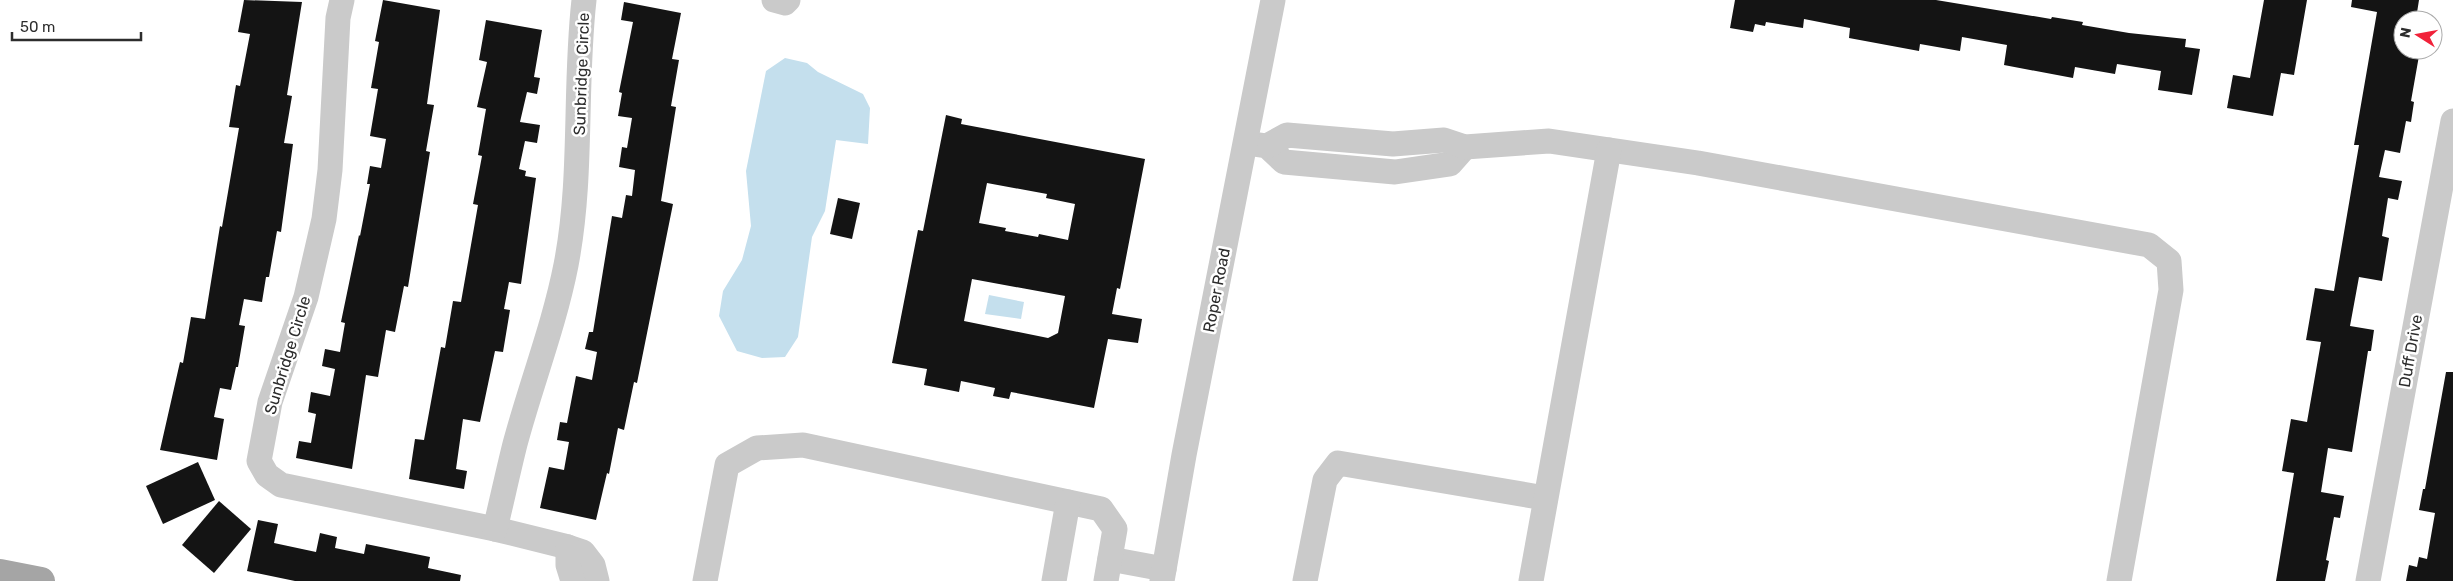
<svg xmlns="http://www.w3.org/2000/svg" width="2453" height="581" viewBox="0 0 2453 581" font-family="Rubik,sans-serif">
	<rect width="100%" height="100%" fill="#fff"/>
	<!-- water -->
	<g fill="#c4dfed">
		<polygon points="785,58 807,63 818,72 863,94 870,108 868,144 836,140 825,211 812,237 798,337 785,357 762,358 737,351 719,316 723,291 742,260 751,226 746,171 766,71"/>
		<polygon points="989,295 1024,302 1021,319 985,314"/>
	</g>
	<!-- building -->
	<g fill="#141414" fill-rule="evenodd">
		<polygon points="244,0 302,2 287,95 292,96 284,143 293,144 281,232 277,231 269,277 266,277 262,302 244,299 239,325 245,326 238,367 236,367 231,390 220,388 214,417 224,419 217,460 160,450 180,362 183,363 191,317 205,319 220,226 222,227 239,128 229,127 236,85 240,86 250,34 238,32"/>
		<polygon points="383,0 440,10 427,104 434,105 426,151 430,152 408,287 404,286 395,332 386,330 378,377 366,375 352,469 296,458 299,441 311,443 316,414 308,412 311,392 330,396 335,369 322,366 325,349 340,352 345,323 341,322 359,235 360,236 370,184 367,184 370,166 381,168 386,139 370,136 378,89 371,88 379,42 375,41"/>
		<polygon points="1735,0 1936,0 2051,19 2052,17 2083,22 2082,25 2129,33 2186,39 2185,47 2200,49 2192,95 2158,90 2161,71 2117,64 2115,74 2075,67 2073,78 2004,65 2007,45 1962,37 1960,51 1920,44 1919,51 1849,38 1850,28 1804,19 1803,28 1766,22 1765,26 1755,24 1753,32 1730,28"/>
		<polygon points="2264,0 2307,0 2294,75 2281,73 2273,116 2227,108 2233,75 2250,78"/>
		<polygon points="2352,0 2419,0 2416,19 2403,16 2403,50 2420,50 2411,101 2414,102 2411,122 2406,121 2400,153 2385,150 2379,177 2402,181 2398,200 2388,198 2382,236 2389,238 2382,281 2359,277 2350,326 2374,330 2371,351 2368,351 2352,452 2328,448 2321,492 2344,496 2340,518 2334,517 2326,560 2329,561 2325,581 2276,581 2294,473 2282,471 2291,419 2307,422 2321,342 2306,340 2315,288 2334,291 2359,145 2354,145 2377,12 2351,7"/>
		<polygon points="624,2 681,13 672,59 679,60 671,106 676,107 661,201 673,204 637,383 634,382 624,430 618,428 609,474 607,473 596,520 540,508 549,467 564,470 569,442 557,440 560,422 567,423 576,376 592,380 597,352 585,349 589,332 593,332 612,216 622,218 626,195 632,196 635,170 619,167 622,147 627,148 632,118 618,116 622,93 619,92 633,22 621,20"/>
		<polygon points="486,20 542,30 534,77 540,78 537,94 527,92 520,122 540,125 537,143 525,141 519,169 526,171 525,176 536,178 521,284 509,282 504,309 510,310 503,352 495,351 480,422 463,419 456,469 467,471 464,489 409,479 415,439 424,440 441,347 445,348 453,301 461,302 478,205 473,204 482,156 478,155 486,109 477,107 487,62 479,60"/>
		<path d="M946,115L962,119L961,124L1145,159L1120,289L1117,288L1112,314L1142,319L1138,343L1108,339L1094,408L1011,392L1009,399L993,396L995,388L961,381L959,392L924,385L927,369L892,363L918,230L923,231ZM987,183L1047,194L1046,198L1075,204L1068,240L1039,234L1038,237L1005,231L1006,228L979,223ZM972,279L1065,296L1058,333L1048,338L964,321Z"/>
		<polygon points="838,198 860,203 852,239 830,234"/>
		<polygon points="2446,372 2453,372 2453,581 2406,581 2409,565 2417,567 2419,557 2427,559 2435,513 2419,510 2423,489 2425,489"/>
		<polygon points="198,462 215,500 163,524 146,486"/>
		<polygon points="219,501 251,529 214,573 182,545"/>
		<polygon points="258,520 278,524 274,543 316,552 320,533 337,537 335,548 364,554 366,544 430,557 428,568 461,575 460,581 295,581 247,571"/>
	</g>
	<g fill="none" stroke-linecap="round" stroke-linejoin="round">
		<!-- minor -->
		<g stroke="#cacaca" stroke-width="25">
			<polyline points="342,0 338,18 330,170 324,219 306,297 270,402 259,461 267,475 281,485 495,529 568,547 583,552 593,565 597,581"/>
			<polyline points="774,0 785,3 788,0"/>
			<polyline points="1253,144 1267,146 1284,162 1395,172 1450,164 1465,147"/>
			<polyline points="1267,146 1287,135 1393,144 1444,140 1465,147 1549,141 1698,163 2149,245 2169,261 2171,290 2119,581"/>
			<path d="M495,529C502,500 508,472 515,444C531,384 554,326 566,265C583,177 574,88 584,0"/>
			<polyline points="568,547 568,565 573,581"/>
			<polyline points="1110,559 1164,569"/>
			<polyline points="705,581 727,465 757,448 803,445 1101,509 1115,529 1106,581"/>
			<polyline points="1054,581 1068,502"/>
			<polyline points="1162,581 1184,455 1273,0"/>
			<polyline points="1305,581 1325,480 1338,463 1545,498"/>
			<polyline points="1531,581 1609,150"/>
			<polyline points="2368,581 2453,121"/>
		</g>
		<!-- major -->
		<polyline stroke="#a5a5a5" stroke-width="28" points="0,573 41,581"/>
	</g>
	<g text-anchor="middle" stroke-width="5" stroke-linejoin="round" paint-order="stroke">
		<!-- street labels -->
		<g font-size="16" fill="#2d2d2d" stroke="#fff">
			<text transform="translate(581 74) rotate(-88)" y="6">Sunbridge Circle</text>
			<text transform="translate(1216 290) rotate(-79)" y="6">Roper Road</text>
			<text transform="translate(2410 351) rotate(-80)" y="6">Duff Drive</text>
			<text transform="translate(287 355) rotate(-73)" y="6">Sunbridge Circle</text>
		</g>
	</g>
	<!-- north arrow -->
	<g transform="translate(2418 35) rotate(281)"><circle r="24" fill="#ffffff" stroke="#ababab"/>
	<path d="M0-4L9 19L0 12L-9 19Z" fill="#f1223a"/>
	<text y="-8" font-size="14" font-weight="bold" text-anchor="middle" fill="#2d2d2d">N</text>
	</g>
	<!-- scale -->
	<path d="M12 32v8h129v-8" fill="none" stroke="#2d2d2d" stroke-width="2.5"/>
	<text x="20" y="32" font-size="15" fill="#2d2d2d" stroke="#ffffff" stroke-width="4" paint-order="stroke">50 m</text>
</svg>
